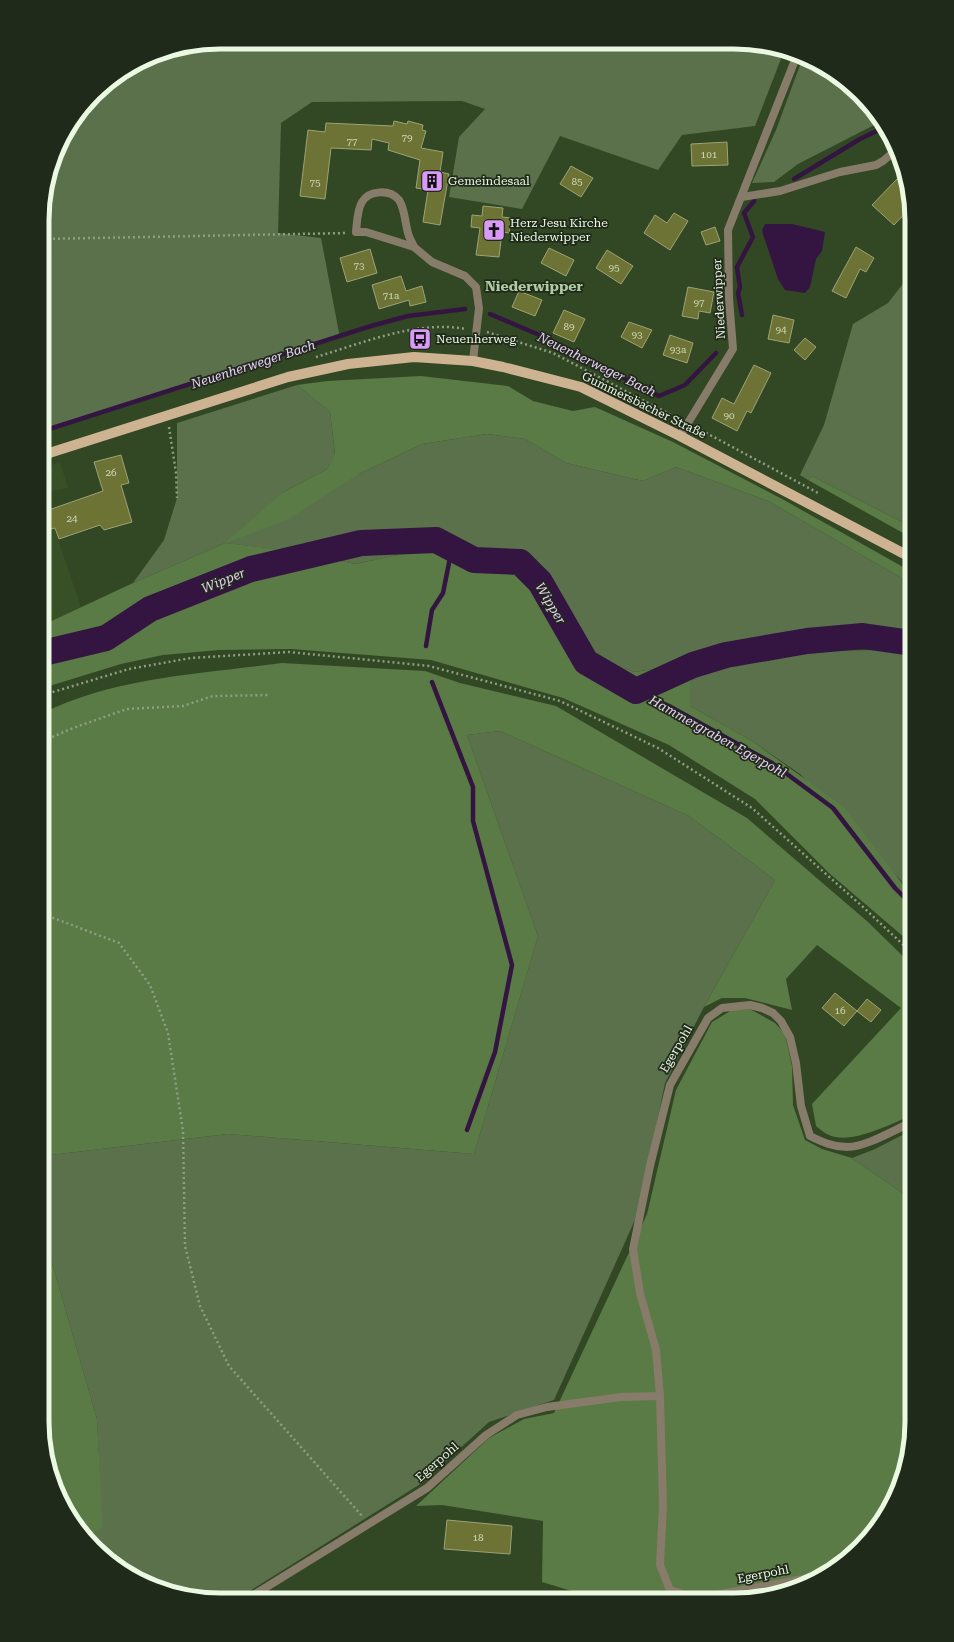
<svg xmlns="http://www.w3.org/2000/svg" width="954" height="1642" viewBox="0 0 954 1642" font-family="'Roboto Serif',serif">
	<rect width="100%" height="100%" fill="#324723"/>
	<!-- built -->
	<g fill="#375025">
		<polygon points="60,462 68,488 43,493 43,468"/>
		<polygon points="43,495 81,607 43,625"/>
	</g>
	<!-- green -->
	<g fill="#5a714c">
		<polygon points="220,42 768,45 784,51 755,126 682,135 658,170 560,136 522,209 449,197 459,137 485,109 462,101 312,102 281,123 278,233 321,238 340,338 43,433 43,197 60,141 103,86 152,55"/>
		<path d="M803,57C836,68 859,95 882,121L798,164L774,182L752,183L776,130Z"/>
		<polygon points="912,272 912,527 812,476 808,480 800,475 824,425 853,324 888,303"/>
		<polygon points="297,385 330,412 335,455 327,469 282,493 359,474 422,444 487,434 525,439 566,463 643,481 676,467 768,501 912,584 912,635 854,630 794,635 694,657 654,669 634,672 610,663 587,644 538,560 452,544 355,564 301,552 225,543 133,583 164,540 177,498 177,423"/>
		<polygon points="877,650 912,653 912,892 800,774 752,741 690,706 690,684 700,669 803,651"/>
		<polygon points="500,731 689,816 775,880 704,1007 665,1083 639,1211 554,1400 489,1422 422,1483 237,1599 197,1598 142,1582 103,1556 87,1538 102,1528 97,1419 42,1228 42,1156 228,1134 474,1154 538,936 467,735"/>
		<polygon points="912,1130 912,1200 852,1158 875,1149"/>
	</g>
	<!-- forest -->
	<g fill="#5a7a46">
		<polygon points="421,376 508,386 533,401 573,411 595,407 673,442 784,500 912,572 912,584 768,501 676,467 643,481 566,463 525,439 487,434 422,444 359,474 287,520 226,543 301,552 355,564 452,544 539,560 587,644 610,663 634,672 654,669 668,686 700,669 690,684 690,706 752,741 844,807 905,887 912,892 912,944 829,873 755,799 669,745 563,698 431,660 291,649 219,650 163,655 121,664 43,688 43,625 133,583 225,543 282,493 327,469 335,454 330,412 297,385 327,381"/>
		<polygon points="812,476 912,527 912,538 808,480"/>
		<path d="M282,663L425,671L460,683L556,706L747,818L868,922L912,965V1115C891,1124 851,1145 829,1135C824,1133 820,1129 816,1126L812,1104L901,1008L817,945L786,979L792,1010L745,998H722L704,1007L775,880L689,816L500,731L467,735L538,936L474,1154L228,1134L42,1156L43,713C116,677 202,674 282,663Z"/>
		<polygon points="750,1009 775,1023 785,1034 792,1066 793,1105 805,1140 822,1149 852,1158 912,1200 912,1434 899,1490 875,1530 842,1563 791,1590 734,1600 601,1600 542,1582 543,1521 442,1505 416,1506 489,1438 524,1419 554,1413 647,1214 676,1090 712,1022 732,1010"/>
		<polygon points="42,1228 97,1419 103,1528 87,1538 72,1521 52,1479 42,1422"/>
	</g>
	<!-- water -->
	<polygon fill="#341541" points="765,224 792,224 825,232 822,251 816,259 810,287 805,293 785,290 778,279 763,234 762,230"/>
	<g fill="none" stroke-linecap="round" stroke-linejoin="round">
		<!-- stream -->
		<g stroke="#341541" stroke-width="4.5">
			<polyline points="794,179 860,139 885,127"/>
			<polyline points="490,314 544,337 659,396 685,385 716,353"/>
			<polyline points="742,315 738,293 740,287 737,267 753,237 744,213 754,201"/>
			<polyline points="43,431 371,326 408,316 465,309"/>
			<polyline points="426,646 432,610 443,593 452,548"/>
			<polyline points="432,682 473,787 473,821 512,965 495,1052 467,1130"/>
			<polyline points="636,691 669,706 772,763 833,808 895,888 912,905"/>
		</g>
		<!-- river -->
		<polyline stroke="#341541" stroke-width="26" points="43,653 106,638 150,609 251,569 361,543 436,540 474,560 520,562 540,582 586,662 636,691 693,665 726,655 807,641 863,636 912,643"/>
	</g>
	<!-- building -->
	<g fill="#6d7335" stroke="#9da375">
		<polygon points="394,121 407,124 408,121 423,125 422,130 426,131 421,148 443,152 440,172 449,174 440,225 423,222 428,190 416,188 420,160 388,150 389,143 372,139 371,150 331,148 325,199 300,196 308,130 325,132 326,123 393,126"/>
		<polygon points="727,142 728,165 692,166 691,144"/>
		<polygon points="571,166 593,178 581,197 560,184"/>
		<polygon points="897,179 907,188 908,196 903,201 910,208 894,225 872,205"/>
		<polygon points="483,206 503,208 502,217 511,218 509,233 502,232 499,257 476,255 480,228 471,227 472,215 482,216"/>
		<polygon points="674,213 688,221 670,250 644,233 655,215 667,223"/>
		<polygon points="715,227 720,241 706,245 701,232"/>
		<polygon points="856,247 874,258 866,272 860,269 846,298 832,291"/>
		<polygon points="549,248 574,260 566,276 541,263"/>
		<polygon points="370,249 377,273 347,282 340,258"/>
		<polygon points="607,250 633,266 621,284 596,268"/>
		<polygon points="401,276 406,291 422,286 426,302 410,306 409,300 379,309 372,285"/>
		<polygon points="688,287 714,292 710,313 699,311 698,319 682,316"/>
		<polygon points="519,291 542,300 535,316 512,307"/>
		<polygon points="564,310 585,319 574,342 553,333"/>
		<polygon points="773,315 794,320 789,343 768,339"/>
		<polygon points="629,322 652,330 642,348 621,337"/>
		<polygon points="670,335 693,343 687,363 663,355"/>
		<polygon points="805,338 816,347 805,360 794,350"/>
		<polygon points="754,365 771,373 751,413 747,411 737,431 712,418 722,398 734,404"/>
		<polygon points="121,455 129,483 121,485 132,522 104,530 100,525 59,539 55,528 43,531 43,512 103,491 94,462"/>
		<polygon points="835,993 857,1011 844,1026 822,1008"/>
		<polygon points="867,999 881,1010 871,1022 857,1011"/>
		<polygon points="447,1520 512,1526 510,1554 444,1549"/>
	</g>
	<g fill="none" stroke-linecap="round" stroke-linejoin="round">
		<!-- path -->
		<g stroke="#8d9f82" stroke-width="2.5" stroke-dasharray="2 3" stroke-linecap="butt">
			<polyline points="43,239 347,233"/>
			<polyline points="487,332 553,353 679,419"/>
			<path d="M316,357C363,343 416,320 466,329"/>
			<polyline points="169,427 176,473 177,498"/>
			<polyline points="697,428 820,494"/>
			<polyline points="43,695 129,669 191,658 289,652 429,666 560,701 658,748 752,808 863,907 912,953"/>
			<polyline points="43,741 73,728 127,709 183,706 213,696 269,695"/>
			<polyline points="43,914 119,943 150,985 168,1033 183,1131 185,1246 200,1306 229,1366 363,1517"/>
		</g>
		<!-- service -->
		<path stroke="#877b6a" stroke-width="8" d="M356,232C357,223 357,210 362,202C369,190 390,189 399,200C405,209 405,223 408,233C409,238 412,242 414,247"/>
		<!-- minor -->
		<g stroke="#877b6a" stroke-width="8">
			<polyline points="742,197 780,191 840,172 876,165 883,161 896,150"/>
			<polyline points="356,232 366,232 414,247 432,262 465,276 476,287 479,308 473,361"/>
			<polyline points="680,436 733,349 729,298 728,230 797,55"/>
			<path d="M819,1576L710,1596H689L670,1590L660,1565L663,1506L660,1396L656,1350L640,1293L633,1249L650,1166L670,1085L708,1018L722,1008L750,1005L762,1008L773,1013L781,1021L790,1037L796,1063L801,1106L810,1136C822,1142 833,1147 847,1147C866,1147 894,1130 912,1122"/>
			<polyline points="247,1599 427,1488 486,1435 517,1415 547,1407 621,1397 660,1396"/>
		</g>
		<!-- primary -->
		<polyline stroke="#cdb392" stroke-width="10" points="43,455 288,377 348,364 414,357 473,361 503,367 581,387 680,436 912,558"/>
	</g>
	<!-- icons -->
	<defs>
		<g id="building-square" transform="scale(1.15)"><rect x="-9" y="-9" width="18" height="18" rx="4" fill="#d99af7" stroke="#202a1a"/><path d="M-4-6H4V6H1V3H-1V6H-4ZM-2.5-4.3h1.7v1.8h-1.7ZM.8-4.3h1.7v1.8H.8ZM-2.5-1h1.7V.8h-1.7ZM.8-1h1.7V.8H.8Z" fill="#111"/></g>
		<g id="church-square" transform="scale(1.15)"><rect x="-9" y="-9" width="18" height="18" rx="4" fill="#d99af7" stroke="#202a1a"/><path d="M-1.2-6h2.4v3.5h3.3v2.4h-3.3V6h-2.4V-.1h-3.3v-2.4h3.3Z" fill="#111"/></g>
		<g id="bus-square" transform="scale(1.15)"><rect x="-9" y="-9" width="18" height="18" rx="4" fill="#d99af7" stroke="#202a1a"/><path d="M-5-6H5V4H4V6H2V4H-2V6H-4V4H-5ZM-3.5-4V0h7V-4ZM-3.5 1.2v1.5H-2V1.2ZM2 1.2v1.5H3.5V1.2Z" fill="#111"/></g>
	</defs>
	<g fill-rule="evenodd">
		<use href="#building-square" x="432" y="181"/>
		<use href="#church-square" x="494" y="230"/>
		<use href="#bus-square" x="420" y="339"/>
	</g>
	<g text-anchor="middle" stroke-width="3.5" stroke-linejoin="round" paint-order="stroke">
		<!-- number labels -->
		<g font-size="10" fill="#ccd8b8">
			<text x="407" y="141">79</text>
			<text x="352" y="145">77</text>
			<text x="709" y="158">101</text>
			<text x="577" y="185">85</text>
			<text x="315" y="186">75</text>
			<text x="359" y="269">73</text>
			<text x="614" y="271">95</text>
			<text x="391" y="299">71a</text>
			<text x="699" y="306">97</text>
			<text x="569" y="330">89</text>
			<text x="781" y="333">94</text>
			<text x="637" y="338">93</text>
			<text x="678" y="353">93a</text>
			<text x="729" y="419">90</text>
			<text x="111" y="476">26</text>
			<text x="72" y="522">24</text>
			<text x="840" y="1014">16</text>
			<text x="478" y="1541">18</text>
		</g>
		<!-- poi labels -->
		<g font-size="12" fill="#ebf9e3" stroke="#202a1a" text-anchor="start">
			<text x="448" y="185">Gemeindesaal</text>
			<text x="510" y="227">Herz Jesu Kirche<tspan x="510" dy="14">Niederwipper</tspan></text>
			<text x="436" y="343">Neuenherweg</text>
		</g>
		<!-- street labels -->
		<g font-size="12" fill="#ebf9e3" stroke="#202a1a">
			<text transform="translate(719 299) rotate(-93)" y="4">Niederwipper</text>
			<text transform="translate(644 405) rotate(26)" y="4">Gummersbacher Straße</text>
			<text transform="translate(676 1049) rotate(-60)" y="4">Egerpohl</text>
			<text transform="translate(437 1462) rotate(-41)" y="4">Egerpohl</text>
			<text transform="translate(763 1574) rotate(-11)" y="4">Egerpohl</text>
		</g>
		<!-- water labels -->
		<g font-size="13" font-style="italic" fill="#edcffd" stroke="#202a1a">
			<text transform="translate(253 364) rotate(-18)" y="5">Neuenherweger Bach</text>
			<text transform="translate(597 364) rotate(26)" y="5">Neuenherweger Bach</text>
			<text transform="translate(223 580) rotate(-22)" y="5">Wipper</text>
			<text transform="translate(551 603) rotate(59)" y="5">Wipper</text>
			<text transform="translate(718 736) rotate(29)" y="5">Hammergraben Egerpohl</text>
		</g>
		<!-- quarter labels -->
		<g font-size="14" font-weight="bold" fill="#b0cba1" stroke="#202a1a">
			<text x="534" y="291">Niederwipper</text>
		</g>
	</g>
	<!-- crop -->
	<path d="M0 0H954V1642H0ZM220 49H734A171 171 0 0 1 905 220V1422A171 171 0 0 1 734 1593H220A171 171 0 0 1 49 1422V220A171 171 0 0 1 220 49Z" fill="#202a1a" fill-rule="evenodd"/>
	<path fill="none" stroke="#ebf9e3" stroke-width="5" d="M220 49H734A171 171 0 0 1 905 220V1422A171 171 0 0 1 734 1593H220A171 171 0 0 1 49 1422V220A171 171 0 0 1 220 49Z"/>
</svg>
